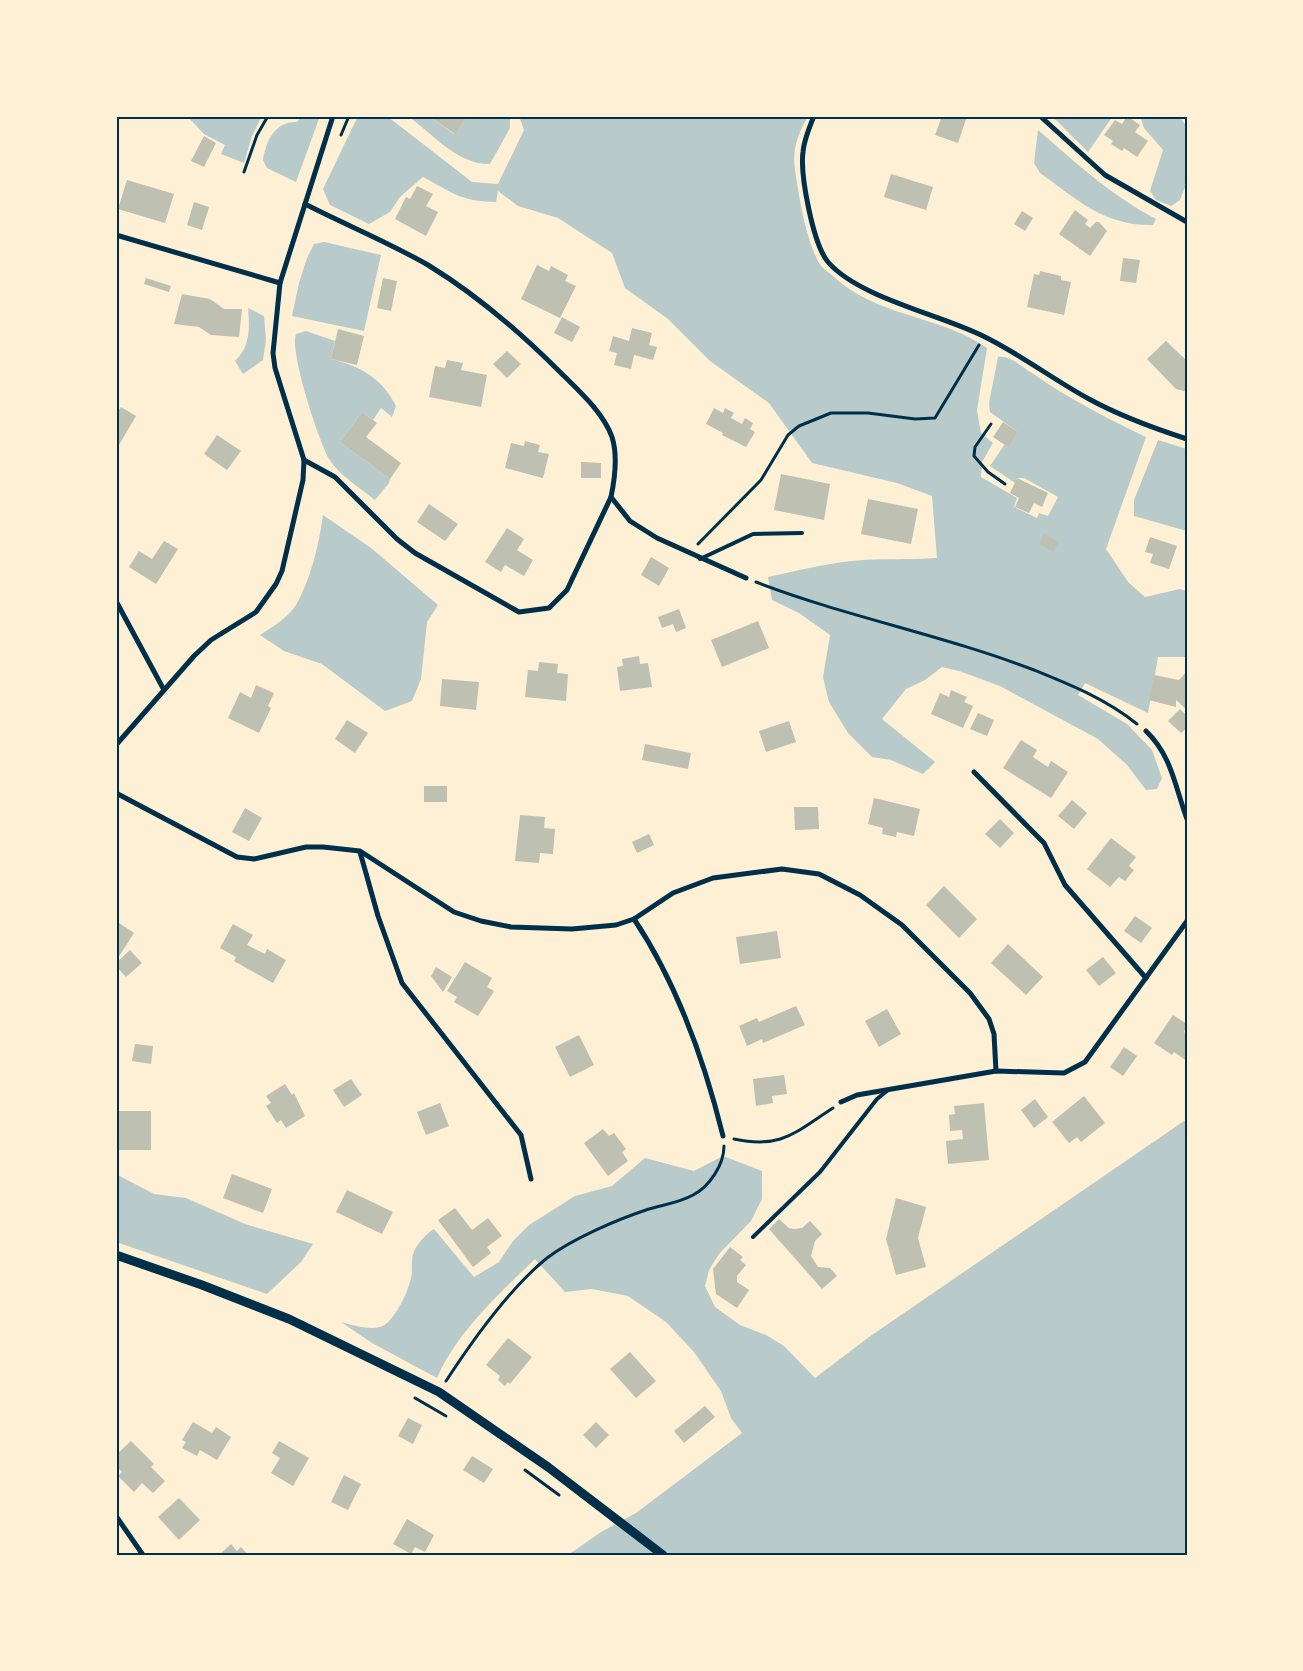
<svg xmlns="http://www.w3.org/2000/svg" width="1303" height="1671" viewBox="0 0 1303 1671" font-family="'Space Grotesk',sans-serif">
	<rect width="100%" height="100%" fill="#fdf0d5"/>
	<!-- green -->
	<g fill="#b9caca">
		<polygon points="187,116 262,116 252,136 244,163 221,154 225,145 204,134"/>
		<path d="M302,116H320L296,182L267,168L263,160C266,141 275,121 297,122Z"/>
		<path d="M358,116H387L472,182L498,184L524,130L519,116H808C788,152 794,162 800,201C804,222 809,244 819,263C822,268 828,272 833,276C876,317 940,315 987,348L977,410L981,433L993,443L982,462L981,477L1017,498L1014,507L1037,518L1039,513L1048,516L1058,497L1024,478H1017L1015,483L990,466L1005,444L1008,446L1018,432L990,412L989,403L998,357C1010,355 1022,367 1032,373C1068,398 1106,418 1146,437L1106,549L1128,582L1145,597L1180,589L1187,591V657H1158L1148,713L1085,683L1078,695L1127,724L1152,750L1162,778L1157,789L1146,790L1127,765L1098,739L1000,686L959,671L942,667L925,680L906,689L882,719L935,762L923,774L891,760L872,757L848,733L829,702L823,677L830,635L799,613L772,600L768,577C796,571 823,564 852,561C880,558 909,560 937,558L932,496L897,483L812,463L769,403L710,361L668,319L625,288L612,253L558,218L518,206L498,191L496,202C459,201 454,193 423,177L400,197L390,212L369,224L330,205L323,189Z"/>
		<path d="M408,116H429L454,134L467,116H510V128L490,164C458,165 433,134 408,116Z"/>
		<polygon points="1052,116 1113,116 1088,152"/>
		<polygon points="1140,116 1179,116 1187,127 1187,182 1180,200 1171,206 1156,200 1150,191 1163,150 1144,128"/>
		<path d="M1038,130C1076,163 1112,196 1156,219L1153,225C1104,226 1078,200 1040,173L1034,163Z"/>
		<polygon points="324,242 381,255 364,331 292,316 299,283 307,258 314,244"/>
		<path d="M248,308L264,316L266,340L263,360L243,374L235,361C250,347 250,328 248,308Z"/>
		<path d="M306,331L335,341L331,359C360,366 382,378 396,406L392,417L381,408L373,420L362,412L340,442L390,479L389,483L375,500C360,488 339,475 329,459C319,441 289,351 296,334Z"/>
		<polygon points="1158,440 1187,449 1187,531 1134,516 1134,500"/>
		<path d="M323,515L371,548L438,605L427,622L421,679L412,701L385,711L322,664L284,651L260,635C272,627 288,618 296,605C311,579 319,544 323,515Z"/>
		<path d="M1187,1119V1555H568L601,1532L636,1513L742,1433L731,1418L721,1391L694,1352L666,1322L628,1296L592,1289L565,1292L535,1259C499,1294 457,1332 437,1378L372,1343L341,1322C353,1325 367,1330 380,1327C395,1323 411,1286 412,1272C412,1264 411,1257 415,1249C419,1242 427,1233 434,1229L474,1277L499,1262L513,1241L529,1225L575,1196L612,1186L645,1158L694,1171L723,1156L762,1171V1199L751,1221L719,1254L709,1270L705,1286L715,1307L740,1325L766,1335L784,1346L815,1378L869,1337Z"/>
		<polygon points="116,1174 154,1194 186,1198 245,1224 313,1244 301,1262 267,1294 116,1242"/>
	</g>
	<!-- building -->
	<g fill="#bec0b2">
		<polygon points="429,116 467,116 455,134"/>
		<polygon points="942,116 967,116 958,143 935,135"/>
		<polygon points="1127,116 1140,125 1135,132 1148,141 1137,157 1124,148 1122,151 1111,144 1113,141 1104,135 1115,120 1122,124"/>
		<polygon points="204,136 216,143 204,167 191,161"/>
		<polygon points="891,174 933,187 926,210 884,197"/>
		<polygon points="127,180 174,194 165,223 118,209"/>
		<polygon points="417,186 433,194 426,206 438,212 426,236 395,219 406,197 410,199"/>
		<polygon points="194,202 209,207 202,230 187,225"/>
		<polygon points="1075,210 1088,220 1085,224 1090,228 1096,222 1099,222 1107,231 1090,256 1059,234"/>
		<polygon points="1022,211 1033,218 1025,231 1014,224"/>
		<polygon points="1123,258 1140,260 1136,283 1120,281"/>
		<polygon points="537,265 549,271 551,266 568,275 565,281 576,286 560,318 521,299"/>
		<polygon points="1040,271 1061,276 1061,280 1071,282 1064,315 1027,307 1034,274 1039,275"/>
		<polygon points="146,278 171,286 169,292 144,284"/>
		<polygon points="383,278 397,281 391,311 377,308"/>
		<polygon points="182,294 210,299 224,309 242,309 239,337 211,335 199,327 174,324"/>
		<polygon points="562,317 580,327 572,342 554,333"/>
		<polygon points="632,328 652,333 649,345 657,347 653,360 634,355 631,369 614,365 617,353 609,351 613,336 629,341"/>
		<polygon points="338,329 364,336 357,365 331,359"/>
		<polygon points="1166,341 1187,361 1187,392 1176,389 1147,359"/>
		<polygon points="507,351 521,364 507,378 493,364"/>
		<polygon points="447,360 463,363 461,370 487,375 481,407 429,397 435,366 445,368"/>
		<polygon points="121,407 136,416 116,450 116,414"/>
		<polygon points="714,408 723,413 725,408 734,413 731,418 742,424 745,418 753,423 750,429 755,432 746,447 722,435 723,433 706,424"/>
		<polygon points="362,412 377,423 366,437 401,463 390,479 340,442"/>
		<polygon points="1003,422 1018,432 1008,447 993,437"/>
		<polygon points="217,435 241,451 227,470 204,454"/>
		<polygon points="525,441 540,445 538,452 549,454 543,478 505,468 511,443 524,446"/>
		<polygon points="581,462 601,463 601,478 581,478"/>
		<polygon points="781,474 830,484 824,520 774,510"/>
		<polygon points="1017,478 1048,493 1042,507 1034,503 1029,513 1015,507 1019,498 1010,493"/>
		<polygon points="868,499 918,509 911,544 861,534"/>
		<polygon points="429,504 458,524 445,541 417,522"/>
		<polygon points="507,528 524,539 517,550 533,560 524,576 505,565 501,572 485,562"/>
		<polygon points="1044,534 1059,542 1053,552 1039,544"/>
		<polygon points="1150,537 1177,546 1169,569 1150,563 1153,554 1145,552"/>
		<polygon points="164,541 178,549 156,584 129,567 139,551 152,559"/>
		<polygon points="651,557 669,568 659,586 641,575"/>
		<polygon points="679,609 686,628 676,632 673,624 662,628 658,617"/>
		<polygon points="758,621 769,648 722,667 711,640"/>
		<polygon points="639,656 640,664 648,663 652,687 620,691 617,667 623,666 622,659"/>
		<polygon points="539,662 558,664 557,673 568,674 566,701 525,697 528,670 538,671"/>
		<polygon points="1187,671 1187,710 1176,700 1176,707 1149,700 1154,675 1179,680"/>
		<polygon points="442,679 479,682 476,710 440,706"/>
		<polygon points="256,685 274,693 268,706 271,708 259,733 228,718 240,692 251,698"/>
		<polygon points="951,690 967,697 964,702 973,706 963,728 931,714 940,693 949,697"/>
		<polygon points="1180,709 1187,716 1187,728 1181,733 1168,721"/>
		<polygon points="978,713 994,720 987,736 970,729"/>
		<polygon points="347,720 368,733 355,753 335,739"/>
		<polygon points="789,721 796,742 766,752 759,731"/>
		<polygon points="1021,740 1037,750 1033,757 1048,767 1051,761 1068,772 1051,798 1003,768"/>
		<polygon points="645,744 691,753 688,769 642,760"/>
		<rect x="424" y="786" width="23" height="16"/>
		<polygon points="874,798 920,809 914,836 897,832 896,837 882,834 883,828 868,824"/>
		<polygon points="1072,800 1087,813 1074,829 1058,816"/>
		<polygon points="794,807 818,807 819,829 795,830"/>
		<polygon points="245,808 262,818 249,841 232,832"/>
		<polygon points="520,815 545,817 544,828 555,829 553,854 540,853 539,863 515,861"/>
		<polygon points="1000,819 1014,833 1000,848 985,834"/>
		<polygon points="649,834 654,845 637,853 632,842"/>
		<polygon points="1111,838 1136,857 1129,866 1134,870 1125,881 1119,877 1110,887 1087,869"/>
		<polygon points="944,886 977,919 959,938 926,905"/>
		<polygon points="1135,916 1152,928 1141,943 1124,931"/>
		<polygon points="116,921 134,933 116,961"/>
		<polygon points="233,924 253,935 247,945 265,954 267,949 286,960 273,983 234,961 236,957 220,948"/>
		<polygon points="777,931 781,958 740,964 736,937"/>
		<polygon points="1008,944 1043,977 1026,995 991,963"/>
		<polygon points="130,950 142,963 126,977 116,966 116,963"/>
		<polygon points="1103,957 1116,973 1099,986 1086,970"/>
		<polygon points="465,962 492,978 487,987 494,991 478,1016 454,1002 457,997 447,991"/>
		<polygon points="436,967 452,977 443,992 431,976"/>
		<polygon points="796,1006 805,1025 763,1043 762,1039 747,1046 739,1026 757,1018 759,1022"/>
		<polygon points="887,1009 901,1034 879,1047 865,1021"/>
		<polygon points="1173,1015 1187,1024 1184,1032 1187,1034 1187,1061 1174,1052 1172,1055 1154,1043"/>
		<polygon points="579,1035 594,1065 570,1077 555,1047"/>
		<polygon points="135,1044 153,1046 151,1064 132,1061"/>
		<polygon points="1124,1047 1137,1056 1123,1076 1110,1067"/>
		<polygon points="784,1075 787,1094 772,1096 773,1103 756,1106 753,1079"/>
		<polygon points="351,1079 362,1095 344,1107 333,1090"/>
		<polygon points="285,1084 292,1095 294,1093 305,1116 286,1128 281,1120 277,1123 266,1106 271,1103 266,1096"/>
		<polygon points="1084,1096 1105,1123 1081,1142 1077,1137 1069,1143 1052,1122"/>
		<polygon points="1035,1099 1048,1117 1034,1128 1021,1110"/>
		<polygon points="440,1103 449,1126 426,1135 417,1112"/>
		<polygon points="984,1103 989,1160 948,1164 946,1141 963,1139 962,1130 950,1131 949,1115 955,1114 954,1106"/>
		<rect x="116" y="1111" width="35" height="39"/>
		<polygon points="603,1129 609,1136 614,1133 626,1149 622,1152 628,1161 608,1176 584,1143"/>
		<polygon points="232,1174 272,1189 263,1213 223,1198"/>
		<polygon points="347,1190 393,1212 382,1234 336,1212"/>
		<polygon points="896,1198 926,1207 918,1238 926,1267 896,1275 886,1239"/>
		<polygon points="455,1208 472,1230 488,1218 502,1236 487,1247 491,1253 473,1267 438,1220"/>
		<polygon points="779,1219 789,1228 794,1229 802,1228 810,1221 822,1234 815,1241 811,1256 818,1267 830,1268 837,1276 822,1289 769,1229"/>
		<polygon points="730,1247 743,1257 740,1260 746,1265 737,1276 737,1282 749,1290 737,1308 716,1294 713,1269"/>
		<polygon points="508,1338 532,1357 510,1384 508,1382 505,1386 498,1380 500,1376 486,1365"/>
		<polygon points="630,1352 656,1381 636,1398 610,1369"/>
		<polygon points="705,1406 715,1417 684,1443 674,1431"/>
		<polygon points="408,1418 422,1425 413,1444 398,1436"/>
		<polygon points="193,1422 212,1433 216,1427 231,1437 217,1460 200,1450 197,1456 182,1448 186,1442 182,1440"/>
		<polygon points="596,1422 609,1435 596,1448 583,1435"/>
		<polygon points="131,1441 154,1464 151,1467 165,1481 153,1493 142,1483 134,1492 118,1476 122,1472 116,1466 116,1455"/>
		<polygon points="279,1441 309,1458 293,1486 271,1473 280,1458 272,1453"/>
		<polygon points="472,1456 493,1469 484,1483 463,1470"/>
		<polygon points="344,1475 361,1484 348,1510 331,1502"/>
		<polygon points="179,1498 200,1520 179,1540 158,1517"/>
		<polygon points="407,1519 434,1535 425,1552 415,1547 411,1554 393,1544"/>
		<polygon points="231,1544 237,1551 241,1547 248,1555 219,1555"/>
	</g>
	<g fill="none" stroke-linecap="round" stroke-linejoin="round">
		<!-- path -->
		<g stroke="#003049" stroke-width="3">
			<polyline points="341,135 349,116"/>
			<polyline points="244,172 257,135 268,116"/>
			<polyline points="991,424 975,447 974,456 988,472 1005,484"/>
			<polyline points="698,544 761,480 788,435 799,426 831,413 868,413 915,419 935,418 979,345"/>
			<path d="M756,582C847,617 943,635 1034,670C1071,685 1106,699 1137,724"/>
			<path d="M734,1139C782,1149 794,1133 833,1108"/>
			<path d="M446,1381C472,1341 510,1288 547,1258C572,1239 616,1220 646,1210C661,1205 679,1203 693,1195C709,1187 724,1165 724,1146"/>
			<polyline points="415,1398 446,1416"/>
			<polyline points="525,1470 559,1495"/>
		</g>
		<!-- service -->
		<g stroke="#003049" stroke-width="4">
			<polyline points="700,559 753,534 802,533"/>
			<polyline points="753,1237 820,1172 877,1099 888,1090"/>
		</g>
		<!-- minor -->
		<g stroke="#003049" stroke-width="5">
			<path d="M814,116C809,128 804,140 803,152C800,175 813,244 828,262C858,297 938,314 981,335C1019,353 1052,379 1089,399C1120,416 1153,428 1187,439"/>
			<polyline points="1040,116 1105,175 1187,222"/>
			<path d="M305,204C346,225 388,242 428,265C477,295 519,331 560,372C579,391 603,412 612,437C618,456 615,478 611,497L630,521L657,538L746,578"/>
			<polyline points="116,235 280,283"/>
			<polyline points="304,460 335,477 397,539 415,553 519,612 549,608 567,590 611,497"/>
			<polyline points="116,601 164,690"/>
			<path d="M1146,731C1172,756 1175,787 1187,819"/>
			<polyline points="116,745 194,656 211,640 256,612 276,584 282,571 303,480 304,460 275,368 273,353 280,283 333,116"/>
			<polyline points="974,772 1044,843 1065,885 1146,978"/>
			<polyline points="116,793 237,857 254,859 306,847 323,847 360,851 454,912 481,921 511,927 572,929 616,925 634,919 673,893 713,878 782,869 819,874 860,895 902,925 970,993 989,1019 994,1034 996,1071"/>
			<polyline points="360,852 378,916 402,983 521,1135 531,1179"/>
			<path d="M634,919C676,982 705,1063 723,1136"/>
			<polyline points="841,1102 857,1095 996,1071 1064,1073 1085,1062 1187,921"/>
			<polyline points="116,1516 143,1555"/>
		</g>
		<!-- tertiary -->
		<polyline stroke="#003049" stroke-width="9" points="116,1255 202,1285 289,1319 439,1392 548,1467 663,1555"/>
	</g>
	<!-- border -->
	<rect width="1303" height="1671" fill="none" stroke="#fdf0d5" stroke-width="235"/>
	<rect x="118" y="118" width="1068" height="1436" fill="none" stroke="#003049" stroke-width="2"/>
</svg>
